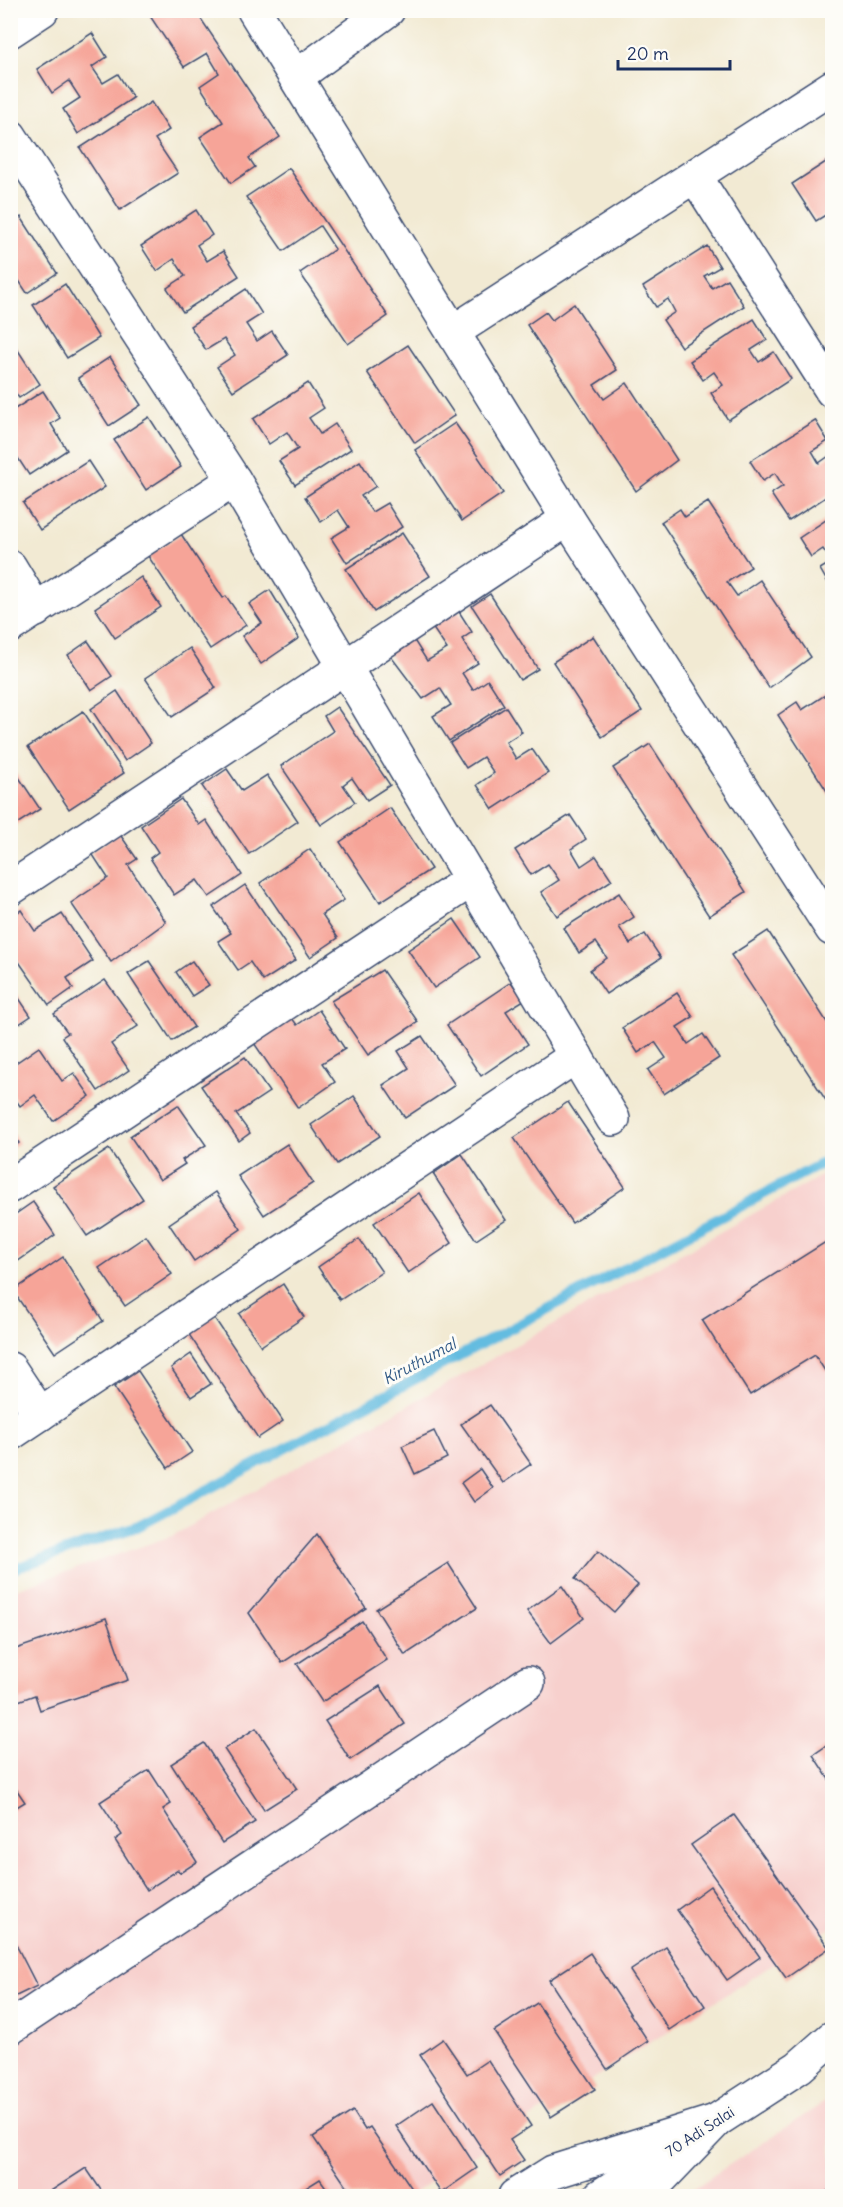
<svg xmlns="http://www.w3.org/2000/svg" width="843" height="2207" viewBox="0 0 843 2207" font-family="Delius,sans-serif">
	<rect width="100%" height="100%" fill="#fdfcf7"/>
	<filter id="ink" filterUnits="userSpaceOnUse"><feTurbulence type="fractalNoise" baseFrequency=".0167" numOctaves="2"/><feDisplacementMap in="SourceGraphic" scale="12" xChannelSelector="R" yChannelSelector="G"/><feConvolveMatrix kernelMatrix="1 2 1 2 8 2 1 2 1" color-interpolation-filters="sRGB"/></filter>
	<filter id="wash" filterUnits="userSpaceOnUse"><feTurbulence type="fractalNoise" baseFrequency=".008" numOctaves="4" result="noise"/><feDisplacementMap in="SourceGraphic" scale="24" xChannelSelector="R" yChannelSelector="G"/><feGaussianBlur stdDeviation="1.35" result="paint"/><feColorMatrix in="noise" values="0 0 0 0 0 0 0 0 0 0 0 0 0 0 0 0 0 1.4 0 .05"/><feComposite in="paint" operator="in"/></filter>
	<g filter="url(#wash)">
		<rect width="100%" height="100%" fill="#f2ead3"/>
		<!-- built -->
		<g fill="#f7d0cd">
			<polygon points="832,1170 832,1927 409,2196 11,2196 10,1591 172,1536"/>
			<polygon points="832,2097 832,2196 682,2196"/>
		</g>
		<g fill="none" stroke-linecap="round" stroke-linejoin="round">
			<!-- stream -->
			<polyline stroke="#63bce0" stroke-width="10" points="10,1570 139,1526 832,1158"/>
		</g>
		<g id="blocks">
			<!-- building -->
			<g fill="#f6a498">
				<polygon points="146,10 195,10 280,137 249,158 255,167 231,183 200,137 223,122 200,86 219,73 207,53 184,67"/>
				<polygon points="92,33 107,57 92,67 103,83 118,74 133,98 78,134 63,109 80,98 69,81 52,93 37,69"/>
				<polygon points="151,102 169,130 155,139 178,173 120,210 80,148"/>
				<polygon points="832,158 832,211 816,221 792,184"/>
				<polygon points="289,168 388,316 348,344 300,273 335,249 320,226 283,251 246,197"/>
				<polygon points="196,210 212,235 197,245 207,261 223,251 239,276 183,312 167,288 185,276 174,259 157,271 141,246"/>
				<polygon points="21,217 57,273 27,293 10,267 10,225"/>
				<polygon points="707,246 720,267 704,276 712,288 727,279 744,306 681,347 663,320 675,312 668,299 656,307 643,287"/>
				<polygon points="65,284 99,338 67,358 33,305"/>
				<polygon points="246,289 262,314 246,324 257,341 272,331 288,355 233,391 217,367 235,355 224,339 206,350 190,326"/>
				<polygon points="574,304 617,370 594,385 604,399 627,383 677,460 636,491 527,325 546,312 552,320"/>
				<polygon points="754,319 767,340 751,350 759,362 774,352 791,379 728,420 711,393 723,385 714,372 703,380 690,361"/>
				<polygon points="10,338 40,384 19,398 10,385"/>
				<polygon points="408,345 455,415 415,443 367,372"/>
				<polygon points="110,357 141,405 109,426 78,378"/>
				<polygon points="308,383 324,408 309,418 320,434 335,424 351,449 295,485 279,461 298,449 287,432 269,444 253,419"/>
				<polygon points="43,391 60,418 51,424 67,450 29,475 12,449 10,451 10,412"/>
				<polygon points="149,417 181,467 146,490 114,440"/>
				<polygon points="815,420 828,441 812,451 819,463 832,454 832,493 789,521 771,494 783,486 775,473 763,481 750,461"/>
				<polygon points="455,423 503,493 462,521 415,450"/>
				<polygon points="88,461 105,487 40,530 23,503"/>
				<polygon points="360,461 376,486 361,496 372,512 387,503 402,527 347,563 331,538 349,527 338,510 321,522 305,497"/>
				<polygon points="708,502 751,567 727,582 737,596 760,580 811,657 769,688 661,522 680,509 685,517"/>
				<polygon points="832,516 832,590 820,569 832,562 823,549 811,557 799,538"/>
				<polygon points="402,533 430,576 374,612 346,569"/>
				<polygon points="181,534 223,598 226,596 246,625 210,649 148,556"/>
				<polygon points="141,577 161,607 115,638 95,608"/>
				<polygon points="270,590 299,638 261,664 242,636 262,623 249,604"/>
				<polygon points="490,594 538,669 520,680 472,606"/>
				<polygon points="456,607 472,632 462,639 478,663 462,673 473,690 488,680 504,705 449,741 433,716 451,705 440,688 423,699 386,650 410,634 427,661 447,649 430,624"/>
				<polygon points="593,636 642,711 602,737 553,662"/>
				<polygon points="88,641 112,676 91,690 68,655"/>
				<polygon points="190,648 216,688 172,717 145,678"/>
				<polygon points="117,691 151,743 125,761 91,709"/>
				<polygon points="825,695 832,706 832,799 778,715 797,702 802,710"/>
				<polygon points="337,707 390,785 367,800 352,778 343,785 355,802 321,825 281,766 333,731 324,716"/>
				<polygon points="506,707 522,732 506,742 516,759 532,749 548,773 493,809 477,785 494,773 483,757 466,768 450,743"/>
				<polygon points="83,711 124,773 69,809 28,747"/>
				<polygon points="650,744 746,892 709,916 613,768"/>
				<polygon points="227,769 242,791 267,775 298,821 249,854 202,786"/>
				<polygon points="16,773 40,809 12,827 10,777"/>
				<polygon points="181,799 199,825 206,820 242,875 209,897 197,880 174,895 150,858 158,852 141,826"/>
				<polygon points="390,808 431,869 380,902 340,842"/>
				<polygon points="570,815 586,839 571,849 581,866 596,856 612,880 557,916 541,892 559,880 548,864 531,875 515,850"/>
				<polygon points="119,833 137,859 128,865 166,922 111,962 71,903 108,878 91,852"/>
				<polygon points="310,849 344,900 322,914 338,938 310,957 260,883"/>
				<polygon points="245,885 296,960 263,981 250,962 238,970 218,941 231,933 213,907"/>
				<polygon points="619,893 634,917 619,927 630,944 645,934 661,958 606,994 590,970 607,958 596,942 579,953 564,928"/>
				<polygon points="21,910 35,931 62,914 93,961 67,978 73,988 49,1005 10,949 10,917"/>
				<polygon points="454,919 480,957 434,988 408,950"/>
				<polygon points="768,931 832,1030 832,1099 827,1102 731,955"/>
				<polygon points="149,961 194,1027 172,1041 128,974"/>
				<polygon points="192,961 209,985 192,996 176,972"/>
				<polygon points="382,970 418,1022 368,1055 331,1001"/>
				<polygon points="105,980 138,1026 111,1044 129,1070 98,1091 62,1037 68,1033 54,1014"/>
				<polygon points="511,982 524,1000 506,1011 528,1044 481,1076 447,1025"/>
				<polygon points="10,985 31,1016 10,1030"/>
				<polygon points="677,993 693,1017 677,1027 688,1044 703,1034 719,1058 664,1094 648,1070 666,1058 655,1042 638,1053 622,1028"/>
				<polygon points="319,1010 345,1049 322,1063 335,1082 298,1108 254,1043 292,1018 297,1025"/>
				<polygon points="422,1036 455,1085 405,1118 383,1085 409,1068 398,1051"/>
				<polygon points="39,1047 62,1081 74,1073 90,1096 53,1121 35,1095 20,1106 10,1092 10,1067"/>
				<polygon points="245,1057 269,1092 236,1114 250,1133 239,1141 201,1086"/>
				<polygon points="354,1096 380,1136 337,1164 311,1125"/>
				<polygon points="568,1102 625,1187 572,1223 514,1138"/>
				<polygon points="178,1105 206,1145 182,1160 185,1164 160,1180 130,1136"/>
				<polygon points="10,1129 19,1143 10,1149"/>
				<polygon points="287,1144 313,1183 264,1215 238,1176"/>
				<polygon points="109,1149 143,1199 87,1236 53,1186"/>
				<polygon points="462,1154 506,1220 476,1240 433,1174"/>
				<polygon points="216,1192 241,1229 194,1261 169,1224"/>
				<polygon points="419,1193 452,1243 408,1273 374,1223"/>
				<polygon points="33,1202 55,1235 11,1266 10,1218"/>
				<polygon points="146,1236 172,1274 125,1306 99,1268"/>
				<polygon points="832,1238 832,1366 825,1371 815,1355 750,1395 702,1320"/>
				<polygon points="359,1239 382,1272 340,1300 318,1267"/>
				<polygon points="63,1257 103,1321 55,1353 13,1291"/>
				<polygon points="283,1284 304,1317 261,1346 239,1314"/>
				<polygon points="213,1316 283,1421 258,1438 188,1333"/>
				<polygon points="191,1354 211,1384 191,1397 171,1368"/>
				<polygon points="138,1371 192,1452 168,1468 114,1387"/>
				<polygon points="490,1405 531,1464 503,1483 461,1424"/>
				<polygon points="434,1431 447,1458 415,1474 402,1446"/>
				<polygon points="480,1469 493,1488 474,1502 461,1483"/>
				<polygon points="317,1534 366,1608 282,1663 249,1613"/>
				<polygon points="598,1551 638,1585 614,1612 575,1579"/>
				<polygon points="448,1563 477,1608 405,1655 376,1609"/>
				<polygon points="562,1586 584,1618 551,1643 527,1611"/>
				<polygon points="106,1618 128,1680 40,1710 35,1695 10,1704 10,1651"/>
				<polygon points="362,1621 387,1660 322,1702 297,1664"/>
				<polygon points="380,1686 405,1724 350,1760 325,1721"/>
				<polygon points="256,1728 297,1789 264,1810 224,1749"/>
				<polygon points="832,1742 832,1784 813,1755"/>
				<polygon points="204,1743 255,1822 222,1843 171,1764"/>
				<polygon points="149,1770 171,1804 163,1809 197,1862 180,1873 178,1870 147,1890 115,1840 122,1835 100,1802"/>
				<polygon points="10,1780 25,1802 10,1811"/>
				<polygon points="734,1815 829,1948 786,1978 691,1845"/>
				<polygon points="710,1886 760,1957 727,1980 677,1910"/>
				<polygon points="10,1933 37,1986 10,1999"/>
				<polygon points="666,1947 705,2006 669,2030 630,1971"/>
				<polygon points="590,1953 648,2041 607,2069 549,1980"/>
				<polygon points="537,2003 595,2089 551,2117 494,2031"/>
				<polygon points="443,2039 467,2074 488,2060 531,2126 510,2140 524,2160 500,2176 420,2055"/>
				<polygon points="433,2101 477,2168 441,2193 396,2126"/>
				<polygon points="353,2111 365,2130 370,2127 417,2196 353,2196 313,2137"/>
				<polygon points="86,2168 105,2196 43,2196"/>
				<polygon points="320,2179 332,2196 293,2196"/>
				<polygon points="832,2188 832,2196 820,2196"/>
			</g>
		</g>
	</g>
	<g filter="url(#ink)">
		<use href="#blocks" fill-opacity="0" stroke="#3b4b70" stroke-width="1.5"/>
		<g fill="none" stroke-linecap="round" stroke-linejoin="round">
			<!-- minor casing -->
			<g stroke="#3b4b70" stroke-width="36">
				<g id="minor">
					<polyline points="254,10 568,519 832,929"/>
					<polyline points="10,31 42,10"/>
					<polyline points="296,77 388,10"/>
					<polyline points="10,136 234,480 613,1119"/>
					<polyline points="695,176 832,391"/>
					<polyline points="453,332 832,87"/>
					<polyline points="10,567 36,610"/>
					<polyline points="10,626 234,480"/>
					<polyline points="10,889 568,519"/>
					<polyline points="10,1186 471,880"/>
					<polyline points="10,1369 40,1414"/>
					<polyline points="10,1434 576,1056"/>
					<polyline points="10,2028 528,1683"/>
					<polyline points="515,2196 553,2172 716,2121 644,2196"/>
				</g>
			</g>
			<!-- major casing -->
			<g stroke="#3b4b70" stroke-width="36">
				<polyline id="major" points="600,2196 799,2067 832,2038"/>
			</g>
			<!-- minor -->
			<use href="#minor" stroke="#fff" stroke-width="33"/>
			<!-- major -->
			<use href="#major" stroke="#fff" stroke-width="33"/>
		</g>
	</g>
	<g text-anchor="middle" stroke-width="6" stroke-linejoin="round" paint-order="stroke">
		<!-- street labels -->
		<g font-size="15" fill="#1b2f5e" stroke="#fdfcf7">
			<text transform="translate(700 2132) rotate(-33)" y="5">70 Adi Salai</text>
		</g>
		<!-- water labels -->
		<g font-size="16" font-style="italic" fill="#315985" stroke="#fdfcf7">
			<text transform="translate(419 1361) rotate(-28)" y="6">Kiruthumal</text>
		</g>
	</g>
	<!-- margin -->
	<rect width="843" height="2207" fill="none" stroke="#fdfcf7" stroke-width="36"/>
	<!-- scale -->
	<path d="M618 60v9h112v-9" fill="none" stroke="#1b2f5e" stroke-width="3"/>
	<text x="627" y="60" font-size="18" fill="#1b2f5e" stroke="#fdfcf7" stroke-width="4.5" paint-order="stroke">20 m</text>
</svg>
